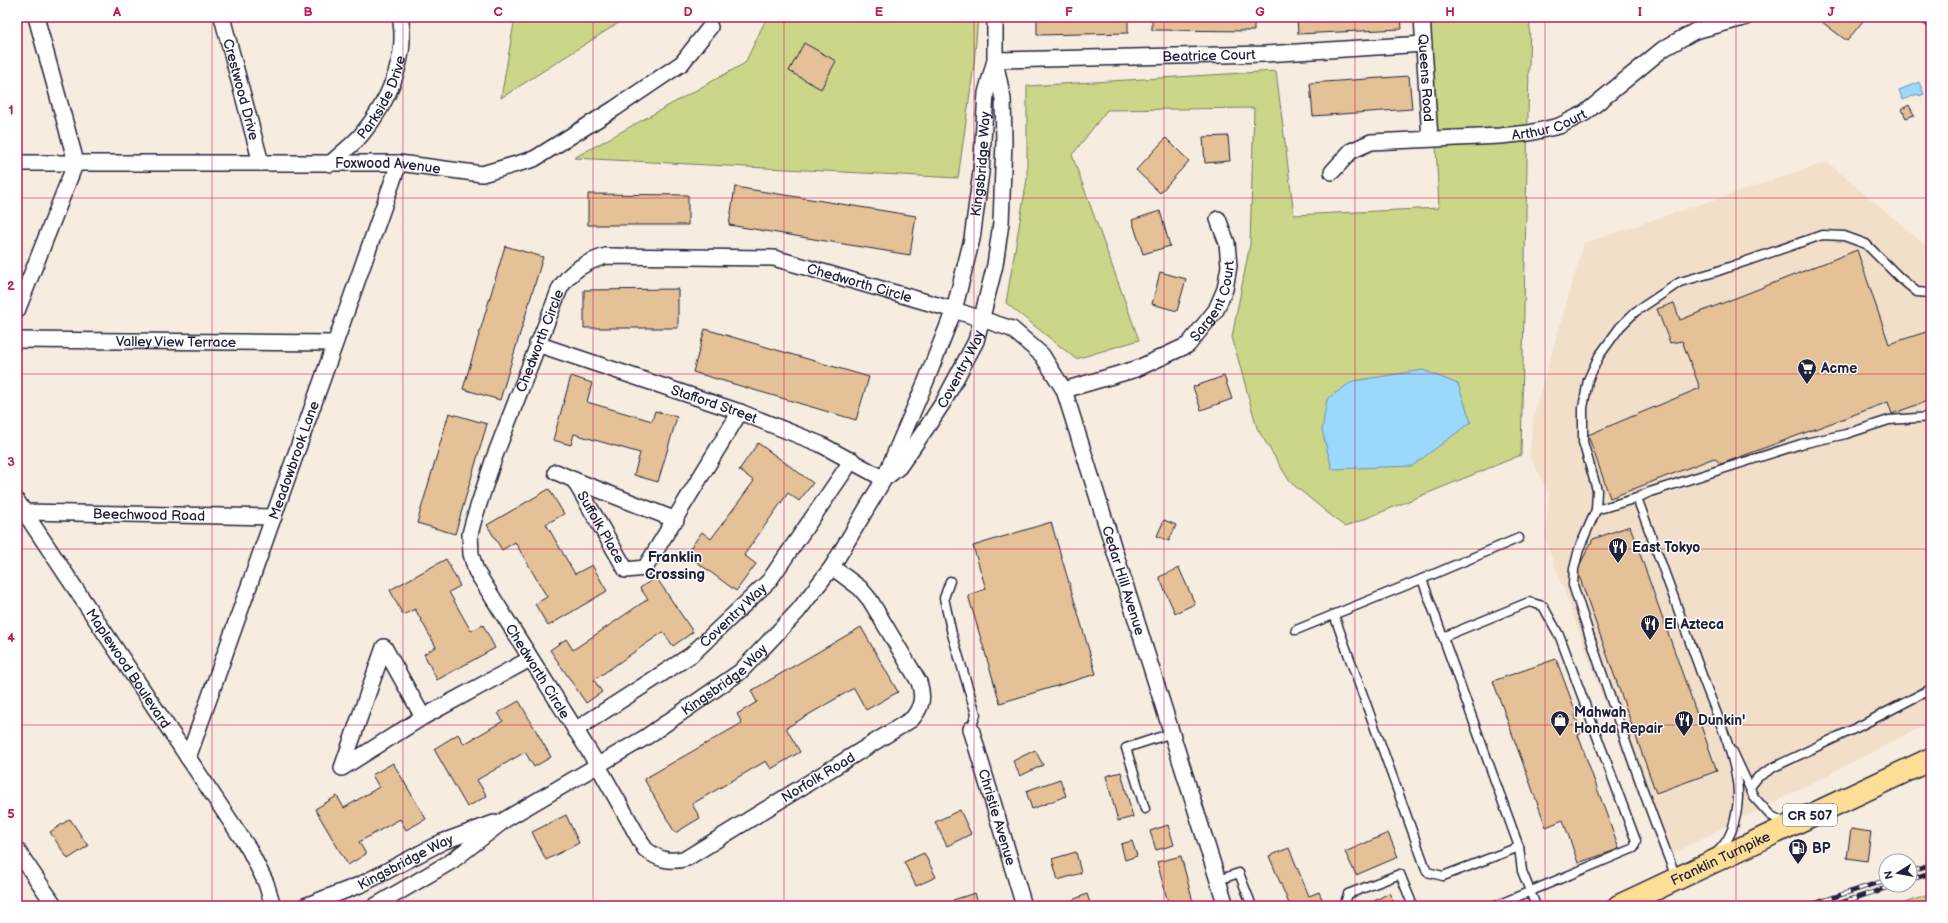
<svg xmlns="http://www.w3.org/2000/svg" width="1948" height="923" viewBox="0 0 1948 923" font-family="'Balsamiq Sans',sans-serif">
	<rect width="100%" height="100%" fill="#f7ece0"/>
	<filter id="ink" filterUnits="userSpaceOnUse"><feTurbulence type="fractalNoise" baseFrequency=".025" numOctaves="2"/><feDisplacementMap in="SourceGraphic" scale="8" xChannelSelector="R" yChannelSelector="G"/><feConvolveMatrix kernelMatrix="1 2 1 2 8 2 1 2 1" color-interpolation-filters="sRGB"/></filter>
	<g filter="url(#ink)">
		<!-- built -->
		<polygon fill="#f1dfca" points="1827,162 1931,250 1931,722 1662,859 1545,539 1549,493 1529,455 1534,414 1584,243"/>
		<!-- green -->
		<g fill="#cbd689" stroke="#767c62">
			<polygon points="515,17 620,17 620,22 501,98"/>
			<polygon points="767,17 978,17 974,65 958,178 574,158 745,63"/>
			<polygon points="1430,17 1530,17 1521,455 1345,527 1290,482 1257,428 1232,337 1250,244 1254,108 1107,110 1072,155 1139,340 1076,359 1006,303 1027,179 1027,86 1276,71 1294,215 1439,208"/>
			<polygon points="1931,894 1931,906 1897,906"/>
		</g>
		<!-- water -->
		<g fill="#9bd9fc" stroke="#6b90af">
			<polygon points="1919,82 1924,94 1919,96 1918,94 1903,100 1899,90"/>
			<polygon points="1423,370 1458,384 1471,422 1412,466 1332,469 1322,430 1327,399 1353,381"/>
		</g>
		<!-- building -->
		<g fill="#e4c196" stroke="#22223b">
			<polygon points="1037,17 1128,17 1128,33 1037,35"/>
			<polygon points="1152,17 1254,17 1254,31 1152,30"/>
			<polygon points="1297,17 1401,17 1402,29 1298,34"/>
			<polygon points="1825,17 1866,17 1847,41 1822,22"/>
			<polygon points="804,43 836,61 821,89 789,71"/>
			<polygon points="1409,76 1412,109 1313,116 1310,83"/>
			<polygon points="1909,105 1914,115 1906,118 1902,109"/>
			<polygon points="1228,136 1230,161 1205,163 1203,137"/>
			<polygon points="1166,138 1189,161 1160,193 1136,170"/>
			<polygon points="735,187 916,216 910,255 729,225"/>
			<polygon points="588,194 688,195 688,225 588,225"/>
			<polygon points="1160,211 1170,246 1143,254 1132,220"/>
			<polygon points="505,246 543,257 500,400 463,389"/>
			<polygon points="1857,250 1889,344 1929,331 1931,337 1931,408 1927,401 1892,414 1888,402 1721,464 1714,458 1610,498 1588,435 1700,388 1682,341 1670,343 1657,309 1674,303 1680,320"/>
			<polygon points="1160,272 1186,279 1177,311 1152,304"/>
			<polygon points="678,289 678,328 584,328 584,290"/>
			<polygon points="705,329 869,377 856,420 693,372"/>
			<polygon points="571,376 592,383 587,402 652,421 655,411 677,417 658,482 634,475 640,453 574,434 571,445 553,440"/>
			<polygon points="1224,376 1232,399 1201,410 1193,387"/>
			<polygon points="449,413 487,424 455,534 417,523"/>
			<polygon points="758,443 813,483 799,501 788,493 744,555 756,564 736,591 686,554 702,532 711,539 754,481 739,470"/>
			<polygon points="549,489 564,514 546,524 575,574 592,565 607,591 548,626 535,604 547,597 515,542 502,550 487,525"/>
			<polygon points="1164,520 1176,525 1169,541 1157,536"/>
			<polygon points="1051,522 1096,674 1000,703 968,595 986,589 973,546"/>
			<polygon points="1630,526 1717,771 1656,793 1577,570 1593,539"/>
			<polygon points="446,559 460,586 449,592 471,631 483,625 495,648 437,680 424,654 436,647 415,609 403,615 390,590"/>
			<polygon points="1179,568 1195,604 1175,613 1159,577"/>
			<polygon points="656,577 693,632 673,646 663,632 594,680 602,692 586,703 550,650 566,639 573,650 648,599 640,588"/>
			<polygon points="861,627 898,692 866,710 854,688 786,728 800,752 771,769 766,761 692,804 700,818 675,833 644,779 742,723 737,714 757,702 751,691"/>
			<polygon points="1556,659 1577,715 1575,715 1582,733 1578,735 1619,849 1578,863 1563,820 1546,827 1493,681"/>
			<polygon points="519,701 551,757 534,767 525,752 477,780 487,796 467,807 434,749 458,734 464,744 503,721 498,713"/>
			<polygon points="1035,750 1043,765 1020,776 1013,761"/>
			<polygon points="393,763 426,819 406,830 400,819 359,842 366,854 348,865 315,809 337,796 344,808 379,787 372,775"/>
			<polygon points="1121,772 1133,817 1118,821 1106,776"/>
			<polygon points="1060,779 1066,796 1032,809 1026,791"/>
			<polygon points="960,810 971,834 947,846 935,822"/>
			<polygon points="566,815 579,843 546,860 532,832"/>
			<polygon points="70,819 88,846 68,859 50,832"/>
			<polygon points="1168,825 1174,845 1156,850 1150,831"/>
			<polygon points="1851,829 1871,832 1867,861 1847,858"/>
			<polygon points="1388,833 1398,857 1356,875 1345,852"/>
			<polygon points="1132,841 1137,856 1125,860 1121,844"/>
			<polygon points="1289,848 1309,896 1319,892 1325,906 1290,906 1269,856"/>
			<polygon points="1076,852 1081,873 1058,880 1052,859"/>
			<polygon points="924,853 936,877 916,886 904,862"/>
			<polygon points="1181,856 1194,906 1169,906 1157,862"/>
			<polygon points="975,893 979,906 955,906 953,900"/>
			<polygon points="1389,893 1396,906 1368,906 1367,905"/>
			<polygon points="1087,894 1091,906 1066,906 1065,903"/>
		</g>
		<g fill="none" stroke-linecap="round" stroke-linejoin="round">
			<!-- service casing -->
			<g stroke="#22223b" stroke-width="11">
				<g id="service">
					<polyline points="709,17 710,27"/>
					<polyline points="1596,510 1637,498"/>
					<polyline points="1422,579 1519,538"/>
					<polyline points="950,581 944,598 952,634 976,714 971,729"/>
					<polyline points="1334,615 1427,872 1443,876 1519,847"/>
					<polyline points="1296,630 1422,579 1519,847 1522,871 1536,906"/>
					<polyline points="1443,637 1529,602 1543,606 1560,637 1636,841 1634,848 1495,906"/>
					<polyline points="1733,752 1754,797 1770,815 1787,824"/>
					<polyline points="1750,787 1758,777 1774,767 1856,728 1931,689"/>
					<polyline points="1145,809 1126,748 1172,733"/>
					<path d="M1717,852C1732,839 1737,817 1738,797C1739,763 1716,713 1704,681C1682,620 1660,559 1637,498L1650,492L1801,444L1846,434L1889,420L1931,417"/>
					<path d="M1676,877C1638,781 1605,684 1573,585L1574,569L1579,549L1596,510L1597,490L1583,442V408L1588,380L1599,356L1620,327L1635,312L1680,282L1715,272L1822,235L1844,236L1866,244L1900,278L1917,292L1931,293"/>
					<polyline points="1218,880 1239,873 1252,906"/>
					<polyline points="1344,906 1348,894 1400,874 1413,906"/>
				</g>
			</g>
			<!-- minor casing -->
			<g stroke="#22223b" stroke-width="18">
				<g id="minor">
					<path id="s1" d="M222,17L261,163"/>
					<path id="s2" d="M1422,17L1430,138"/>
					<polyline points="1929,17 1931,19"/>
					<path id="s3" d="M995,60L1265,54L1424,44"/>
					<path id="s4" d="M17,163H399L482,174L534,159L614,109L682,63L710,27"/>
					<path id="s5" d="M330,164C340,154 353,145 362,134C387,104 409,58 400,17"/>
					<path id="s6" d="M1332,172L1351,151L1371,142L1500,136L1529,133L1559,126L1585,113L1663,49L1695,31L1747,17"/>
					<polyline points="17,311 76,162 36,17"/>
					<path id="s7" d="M17,340L335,343"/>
					<path id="s8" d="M537,344L740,412L820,444L884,479"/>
					<path id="s9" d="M1064,390L1136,369L1188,345L1216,310L1225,289L1229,266L1227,243L1218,219"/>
					<path id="s10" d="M556,472L574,480L626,570L645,568L740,412"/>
					<path id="s11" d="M888,476L899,467L929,424L944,401L976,341L995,265L1001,223L1004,141L1003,99L995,61"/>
					<polyline points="574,480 676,520"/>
					<path id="s12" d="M17,501L249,849L266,883L273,906"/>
					<path id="s13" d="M25,512L274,517"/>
					<path id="s14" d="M832,567L860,588L870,600L919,682C924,697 922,707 912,719L687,858C670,863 659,860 645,849L597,764L476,571L471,554L470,534L474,519L494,458L560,288C571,270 586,262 606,256L774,258L954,310L1012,329L1042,355L1064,390L1226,906"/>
					<polygon points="384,647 423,717 342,768"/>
					<polyline points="423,717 530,659"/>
					<path id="s15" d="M971,729L1024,906"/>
					<path id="s16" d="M575,730L691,655L769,581L852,460"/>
					<path id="s17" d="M188,758L399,163"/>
					<polyline points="17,850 55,906"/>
					<path id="s18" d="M305,906L362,884L442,842L494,823"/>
					<path id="s19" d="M375,906L452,861L506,819L646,737L740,672L798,611L832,567L884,479L926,381L954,310L972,239L981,172L986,93L995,60V17"/>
				</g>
			</g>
			<!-- primary casing -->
			<g stroke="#22223b" stroke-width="25">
				<g id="primary">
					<path id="s20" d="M1619,906L1931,759"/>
				</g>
			</g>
			<!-- service -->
			<use href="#service" stroke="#fff" stroke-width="8"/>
			<!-- minor -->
			<use href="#minor" stroke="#fff" stroke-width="15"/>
			<!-- primary -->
			<use href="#primary" stroke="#fcde96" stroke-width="22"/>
			<!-- rail casing -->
			<g stroke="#22223b" stroke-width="4.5">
				<g id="rail">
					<polyline points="1910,872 1931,865"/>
					<polyline points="1910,880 1931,873"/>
					<polyline points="1807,906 1886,880"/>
					<polyline points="1831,906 1895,885"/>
				</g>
			</g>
			<!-- rail -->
			<use href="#rail" stroke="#fff" stroke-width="3" stroke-dasharray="9" stroke-linecap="butt"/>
		</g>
	</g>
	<!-- grid -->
	<path fill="none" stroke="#c2185b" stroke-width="1" stroke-opacity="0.55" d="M212,17V906M403,17V906M593,17V906M784,17V906M974,17V906M1164,17V906M1355,17V906M1545,17V906M1736,17V906M17,198H1931M17,374H1931M17,549H1931M17,725H1931"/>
	<!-- icons -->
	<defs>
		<g id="supermarket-pin" transform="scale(1)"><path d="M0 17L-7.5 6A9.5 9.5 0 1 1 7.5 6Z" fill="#22223b" stroke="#fff"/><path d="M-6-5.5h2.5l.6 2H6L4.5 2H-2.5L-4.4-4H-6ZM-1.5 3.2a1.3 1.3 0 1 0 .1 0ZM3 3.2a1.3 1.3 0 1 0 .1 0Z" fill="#fff"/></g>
		<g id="restaurant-pin" transform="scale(1)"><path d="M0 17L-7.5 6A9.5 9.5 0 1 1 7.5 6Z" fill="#22223b" stroke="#fff"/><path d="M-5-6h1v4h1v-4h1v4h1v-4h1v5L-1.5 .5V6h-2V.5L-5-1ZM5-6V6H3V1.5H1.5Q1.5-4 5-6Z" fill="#fff"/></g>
		<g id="shop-pin" transform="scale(1)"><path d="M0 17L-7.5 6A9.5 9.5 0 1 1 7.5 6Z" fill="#22223b" stroke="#fff"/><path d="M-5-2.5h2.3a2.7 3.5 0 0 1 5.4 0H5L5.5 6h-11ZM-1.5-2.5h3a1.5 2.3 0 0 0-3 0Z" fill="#fff"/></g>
		<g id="fuel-pin" transform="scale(1)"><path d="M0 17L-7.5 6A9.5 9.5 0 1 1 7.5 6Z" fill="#22223b" stroke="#fff"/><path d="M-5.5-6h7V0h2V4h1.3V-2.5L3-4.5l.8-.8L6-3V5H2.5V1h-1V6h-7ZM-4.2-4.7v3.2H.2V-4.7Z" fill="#fff"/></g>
	</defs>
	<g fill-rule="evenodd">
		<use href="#supermarket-pin" x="1807" y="368"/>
		<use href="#restaurant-pin" x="1618" y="547"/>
		<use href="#restaurant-pin" x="1650" y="624"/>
		<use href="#shop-pin" x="1560" y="720"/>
		<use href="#restaurant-pin" x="1684" y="720"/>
		<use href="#fuel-pin" x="1798" y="848"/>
	</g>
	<g text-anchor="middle" stroke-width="3" stroke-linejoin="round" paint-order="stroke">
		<!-- shield labels -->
		<rect fill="#fff" stroke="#646476" stroke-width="1" x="1783" y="804" width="54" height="22" rx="3"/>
		<g font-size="13" font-weight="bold" fill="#22223b">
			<text x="1810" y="820">CR 507</text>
		</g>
		<!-- street labels -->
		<g font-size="14" fill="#22223b" stroke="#fff">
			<text dy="5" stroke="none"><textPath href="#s3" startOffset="214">Beatrice Court</textPath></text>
			<text dy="5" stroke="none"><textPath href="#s2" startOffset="61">Queens Road</textPath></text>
			<text dy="5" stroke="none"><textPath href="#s1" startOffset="75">Crestwood Drive</textPath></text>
			<text dy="5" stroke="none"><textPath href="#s5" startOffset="86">Parkside Drive</textPath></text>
			<text dy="5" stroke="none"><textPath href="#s6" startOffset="230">Arthur Court</textPath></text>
			<text dy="5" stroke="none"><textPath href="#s19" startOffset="1008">Kingsbridge Way</textPath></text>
			<text dy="5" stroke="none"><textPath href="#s4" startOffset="371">Foxwood Avenue</textPath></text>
			<text dy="5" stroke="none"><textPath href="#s14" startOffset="1435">Chedworth Circle</textPath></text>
			<text dy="5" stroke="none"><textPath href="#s9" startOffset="184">Sargent Court</textPath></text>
			<text dy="5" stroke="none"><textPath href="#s7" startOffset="159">Valley View Terrace</textPath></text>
			<text dy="5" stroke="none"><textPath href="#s14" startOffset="1064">Chedworth Circle</textPath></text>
			<text dy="5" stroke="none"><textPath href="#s11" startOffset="130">Coventry Way</textPath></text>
			<text dy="5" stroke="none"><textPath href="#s8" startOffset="187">Stafford Street</textPath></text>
			<text dy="5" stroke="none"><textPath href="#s17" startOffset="316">Meadowbrook Lane</textPath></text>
			<text dy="5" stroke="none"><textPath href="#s13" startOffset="124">Beechwood Road</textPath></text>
			<text dy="5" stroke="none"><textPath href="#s10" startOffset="74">Suffolk Place</textPath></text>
			<text dy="5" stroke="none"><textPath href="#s14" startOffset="1875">Cedar Hill Avenue</textPath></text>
			<text dy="5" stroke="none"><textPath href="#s16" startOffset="196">Coventry Way</textPath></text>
			<text dy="5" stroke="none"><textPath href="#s12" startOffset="201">Maplewood Boulevard</textPath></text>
			<text transform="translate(538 671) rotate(58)" y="5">Chedworth Circle</text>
			<text dy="5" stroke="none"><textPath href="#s19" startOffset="417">Kingsbridge Way</textPath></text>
			<text transform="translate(818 777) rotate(-31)" y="5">Norfolk Road</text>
			<text dy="5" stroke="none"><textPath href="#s15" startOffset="92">Christie Avenue</textPath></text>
			<text dy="5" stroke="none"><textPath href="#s20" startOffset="112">Franklin Turnpike</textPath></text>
			<text dy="5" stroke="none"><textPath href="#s18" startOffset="110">Kingsbridge Way</textPath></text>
		</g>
		<!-- poi labels -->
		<g font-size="14" font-weight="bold" fill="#22223b" stroke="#fff" text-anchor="start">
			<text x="1821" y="373">Acme</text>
			<text x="1632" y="552">East Tokyo</text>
			<text x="1664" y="629">El Azteca</text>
			<text x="1574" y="717">Mahwah<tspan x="1574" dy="16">Honda Repair</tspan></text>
			<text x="1698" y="725">Dunkin'</text>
			<text x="1812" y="853">BP</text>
		</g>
		<!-- neighbourhood labels -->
		<g font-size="15" font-weight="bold" fill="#22223b" stroke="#fff">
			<text x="675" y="562">Franklin<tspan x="675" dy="17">Crossing</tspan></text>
		</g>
	</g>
	<!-- margin -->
	<rect width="1948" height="923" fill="none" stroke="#fff" stroke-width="44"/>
	<!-- north arrow -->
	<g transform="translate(1898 873) rotate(259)"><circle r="19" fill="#ffffff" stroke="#a7a7b1"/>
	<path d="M0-3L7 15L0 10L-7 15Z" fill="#22223b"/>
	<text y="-6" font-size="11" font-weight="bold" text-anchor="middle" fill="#22223b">N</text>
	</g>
	<rect x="22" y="22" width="1904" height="879" fill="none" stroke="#c2185b" stroke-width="1.5"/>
	<g font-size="13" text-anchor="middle" font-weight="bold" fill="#c2185b">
		<text x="117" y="16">A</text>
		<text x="308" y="16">B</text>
		<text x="498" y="16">C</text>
		<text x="688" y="16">D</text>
		<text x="879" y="16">E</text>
		<text x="1069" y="16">F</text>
		<text x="1260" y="16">G</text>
		<text x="1450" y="16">H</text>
		<text x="1640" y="16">I</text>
		<text x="1831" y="16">J</text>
		<text x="11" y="114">1</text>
		<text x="11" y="290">2</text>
		<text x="11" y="466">3</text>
		<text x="11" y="642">4</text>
		<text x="11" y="818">5</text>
	</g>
</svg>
